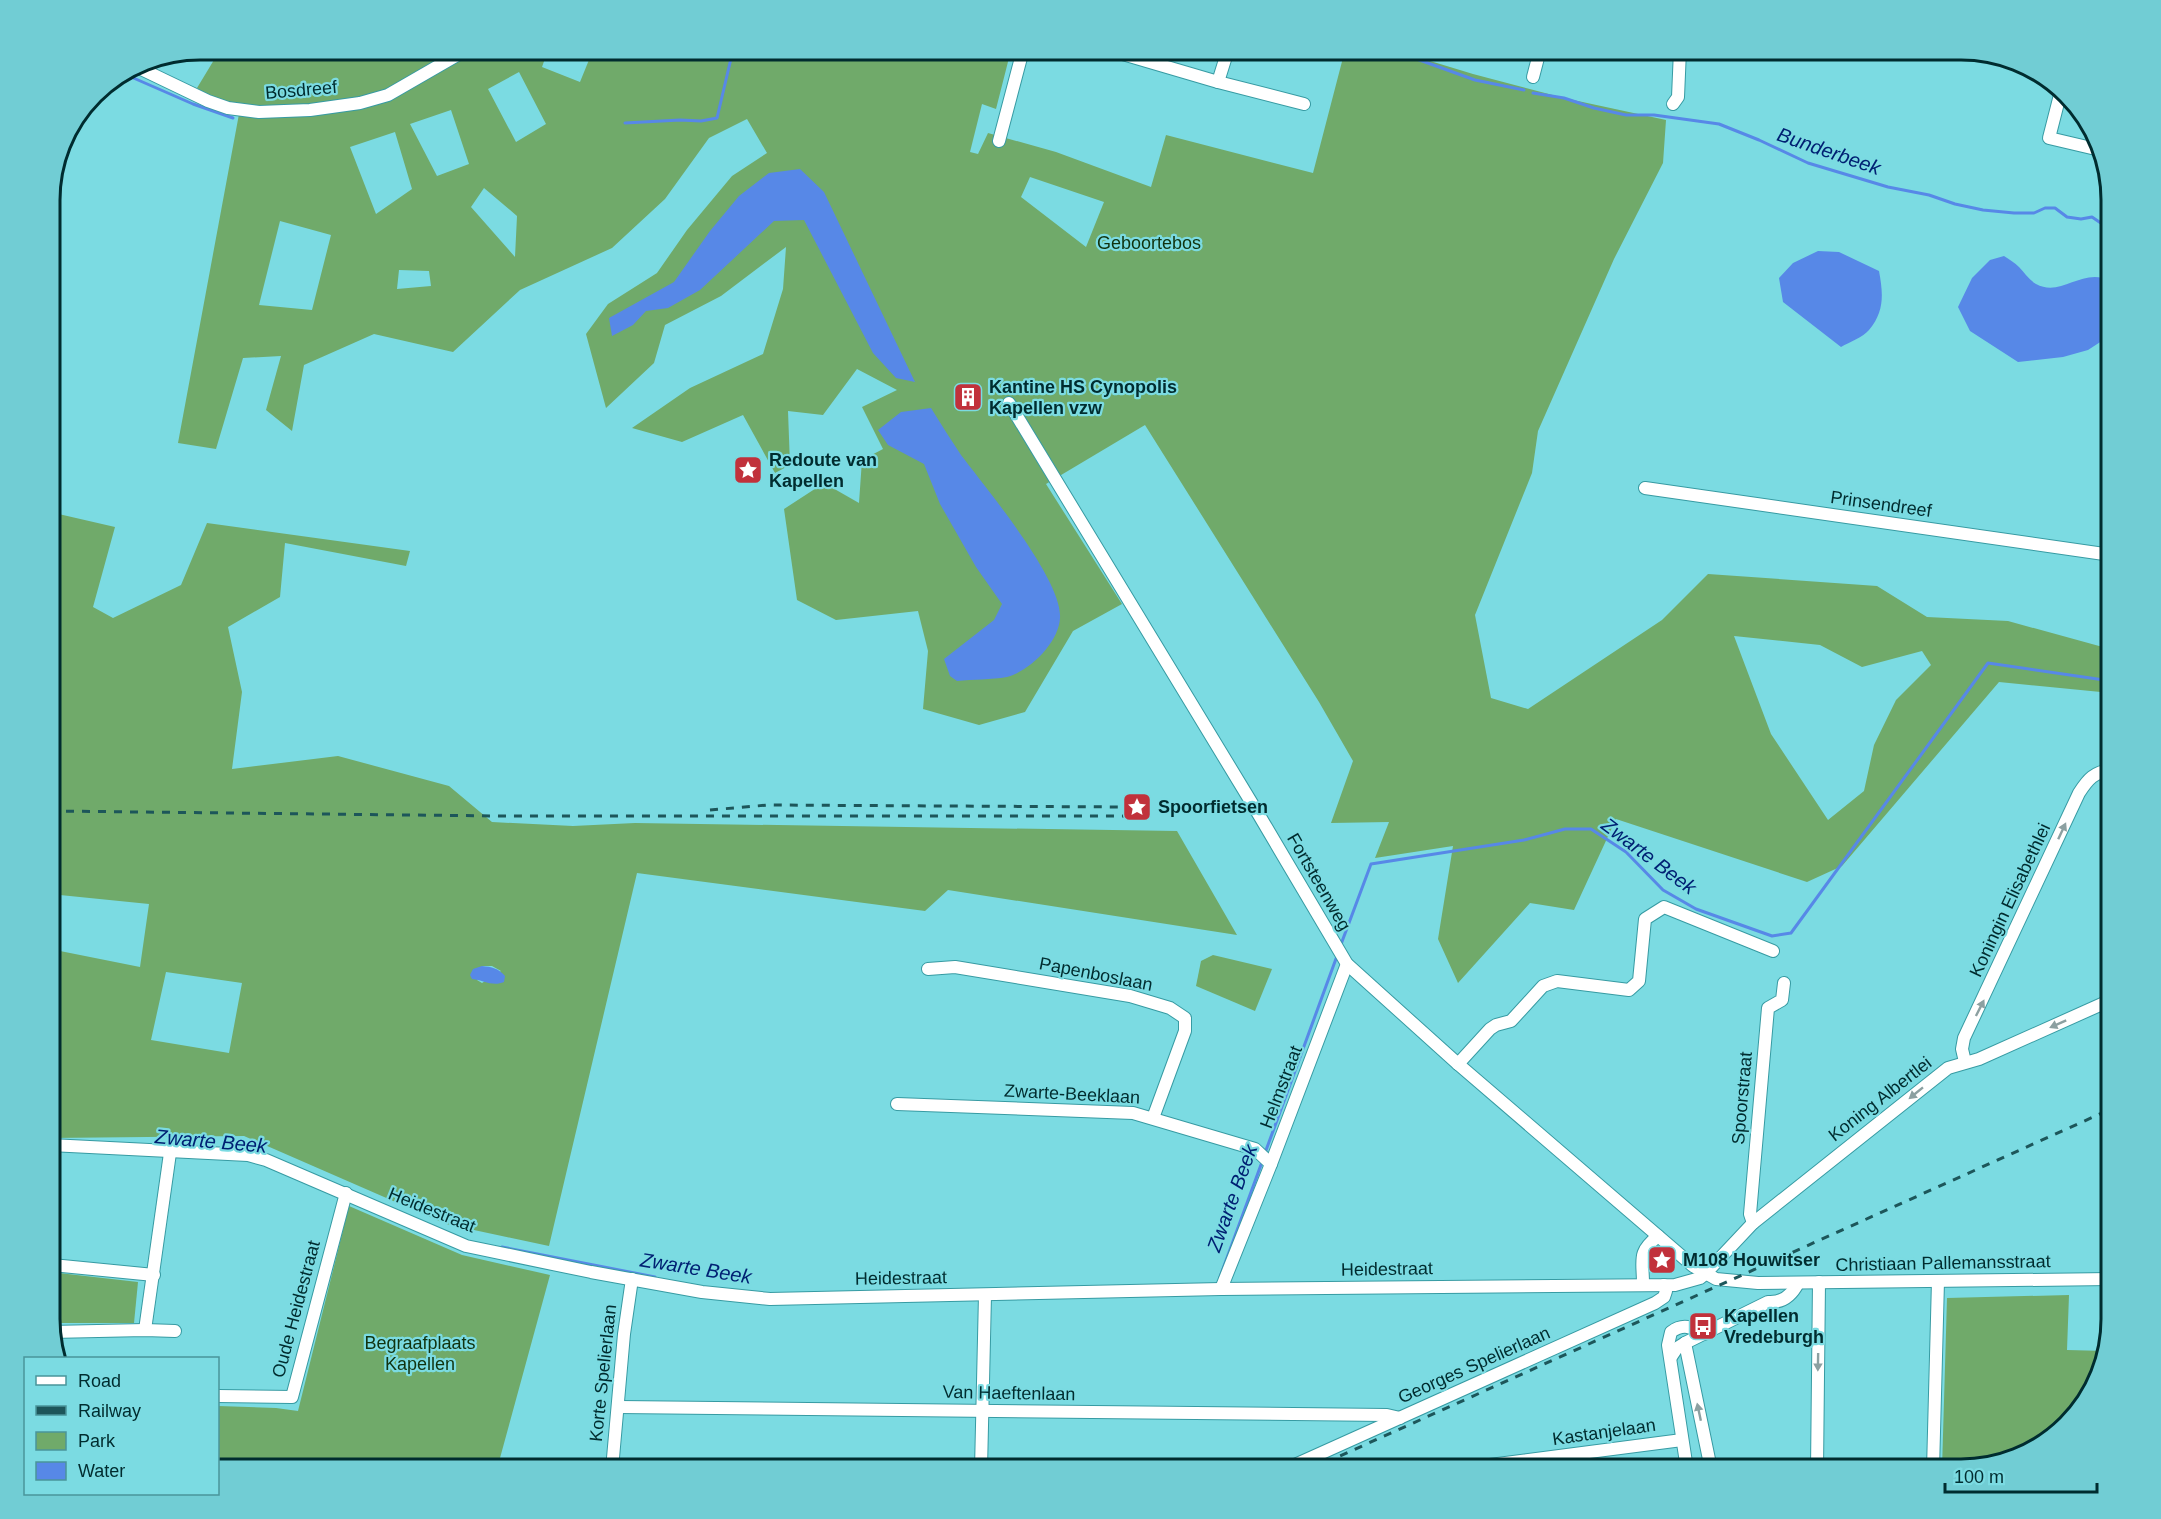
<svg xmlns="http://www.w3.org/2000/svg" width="2161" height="1519" viewBox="0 0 2161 1519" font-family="Helvetica,sans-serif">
	<rect width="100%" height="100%" fill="#7bdbe2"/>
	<!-- green -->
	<g fill="#70aa6a" fill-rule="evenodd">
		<path d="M220,50H548L542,67L580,82L593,50H1011L996,109L982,104L970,152L978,154L988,133L1056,152L1151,187L1166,135L1313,173L1345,50H1394L1473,74L1564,98L1666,120L1663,163L1614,259L1538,431L1532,473L1475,615L1491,698L1528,709L1662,620L1708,574L1877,586L1927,617L2008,621L2110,649L2111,693L1999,682L1842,866L1807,882L1616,819L1574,910L1530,903L1458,983L1438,939L1453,846L1375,858L1389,822L1331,823L1353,761L1319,702L1145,425L1046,484L1122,604L1073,631L1025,712L979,725L923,709L928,651L918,611L836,620L797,600L784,509L824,483L859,503L862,460L883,449L862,407L897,390L857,369L823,415L788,411L790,465L775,473L743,415L682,442L632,428L690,388L763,354L783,289L786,247L721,296L665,325L654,363L606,408L586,334L608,304L657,273L687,230L732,176L767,153L747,119L709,138L665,199L612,248L520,290L453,352L374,334L304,365L292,431L266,410L281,356L243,358L216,449L178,443L239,114L197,88ZM519,72L546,124L516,142L488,89ZM451,110L469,164L437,176L410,124ZM395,132L412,189L376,214L350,147ZM1030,177L1104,202L1086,247L1021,197ZM484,188L517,216L515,257L471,207ZM280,221L331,235L312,310L259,305ZM399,270L429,271L431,286L397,289ZM1734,636L1820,645L1862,667L1922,651L1931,665L1896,700L1874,745L1864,791L1828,820L1771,734Z"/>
		<polygon points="69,129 58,209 50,222 50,190 65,134"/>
		<path d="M50,512L115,527L93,607L113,618L181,585L207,523L410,551L406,566L285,543L280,597L228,627L242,692L232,769L338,756L449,786L492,822L573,826L635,823L1177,831L1237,935L948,890L925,911L637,873L549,1246L446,1224L244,1136L50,1138V949L140,967L149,904L50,894ZM482,966H492L501,971L482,983L477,980ZM166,972L242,983L229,1053L151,1040Z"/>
		<polygon points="1213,955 1272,969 1255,1011 1196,986 1201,961"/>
		<polygon points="349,1206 462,1255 550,1275 497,1469 284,1469 285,1461 282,1469 218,1469 218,1406 276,1408 298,1411"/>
		<polygon points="50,1272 138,1282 134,1323 50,1323"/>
		<polygon points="2069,1295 2067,1350 2106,1351 2104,1367 2081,1410 2028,1454 1961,1469 1942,1469 1947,1298"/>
	</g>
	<!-- water -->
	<g fill="#5788e7">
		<polygon points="800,169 824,192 915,382 896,378 873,353 804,220 774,221 700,290 668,308 646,311 633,325 612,336 609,318 674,282 710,231 739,196 769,173"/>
		<path d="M1818,251L1839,252L1879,271C1883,293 1885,311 1869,330C1863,337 1850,342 1841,347L1783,302L1779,278L1793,263Z"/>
		<path d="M2004,256C2009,259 2015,263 2019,267C2024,272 2029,280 2036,284C2062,298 2082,266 2111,281V335L2088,350L2063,357L2018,362L1970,331L1958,307L1972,278L1990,260Z"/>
		<path d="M931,408C941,424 951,440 961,455C985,487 1063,580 1060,618C1059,642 1030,671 1007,677C991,680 973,679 957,681L950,676L944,659L994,620L1002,604L976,567L940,504L924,464L888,445L878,430L901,412Z"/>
		<path d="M482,966C492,967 498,968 505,976L504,982C493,987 483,980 472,979L470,975L473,969Z"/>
	</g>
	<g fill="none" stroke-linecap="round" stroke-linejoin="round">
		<!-- stream -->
		<g stroke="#5788e7" stroke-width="3">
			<polyline points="1386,50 1414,58 1475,80 1524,90"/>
			<polyline points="122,73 193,104 233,118"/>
			<polyline points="1533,93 1564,98 1594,108 1626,115 1654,115 1719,124 1759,140 1808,163 1888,187 1929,195 1955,204 1983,210 2014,213 2034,213 2045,208 2055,208 2067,217 2081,219 2092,217 2111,230"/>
			<polyline points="625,123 680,120 701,121 717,118 733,50"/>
			<polyline points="1340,947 1371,864 1524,840 1565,829 1591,829 1626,852 1663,890 1696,909 1772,936 1791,933 1988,663 2111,681"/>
			<polyline points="1265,1153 1337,956"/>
			<polyline points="502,1247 655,1277"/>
			<polyline points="1220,1277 1262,1162"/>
		</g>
		<!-- minor casing -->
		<g stroke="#379ba3" stroke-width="14">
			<g id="minor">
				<polyline points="1109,50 1218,82 1304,104"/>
				<polyline points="135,66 208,101 228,108 259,112 310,110 360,103 388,95 466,50"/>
				<polyline points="1533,77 1540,50"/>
				<polyline points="1218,82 1228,50"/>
				<polyline points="2061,91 2049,138 2100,150"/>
				<polyline points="1673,104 1678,97 1680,50"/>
				<polyline points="999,141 1023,50"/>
				<polyline points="1009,403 1259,815 1347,964 1458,1064 1693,1266 1716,1279 1758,1283 2111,1279"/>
				<polyline points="1645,488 2111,555"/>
				<polyline points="928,969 955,967 1130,996 1170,1008 1185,1018 1185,1031 1153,1118"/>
				<path d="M1965,1062L1962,1049L1964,1038L2079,793C2088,779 2094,772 2111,770"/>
				<polyline points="1458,1064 1490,1029 1496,1025 1511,1021 1543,986 1557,981 1629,990 1639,981 1645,919 1664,907 1773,951"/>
				<polyline points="897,1104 1133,1113 1255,1149 1271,1164"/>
				<polyline points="50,1145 248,1155 266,1160 466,1246 591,1272 702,1292 770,1299 1221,1289 1675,1285 1700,1278 1705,1274 1753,1223 1948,1068 1979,1059 2111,1000"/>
				<polyline points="1753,1223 1750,1214 1768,1008 1782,1000 1784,983"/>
				<polyline points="52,1265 154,1275"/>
				<path d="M1643,1284C1643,1259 1637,1253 1658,1236"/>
				<polyline points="1221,1289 1271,1164 1347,964"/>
				<polyline points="145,1330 170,1153"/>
				<polyline points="51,1332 145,1330 175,1331"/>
				<polyline points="1685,1343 1711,1469"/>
				<path d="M1671,1357L1677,1348L1685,1343L1768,1302C1783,1303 1792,1295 1798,1283"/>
				<polyline points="218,1396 292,1397 346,1193"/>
				<polyline points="619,1407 1387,1415 1400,1418"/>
				<polyline points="612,1469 624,1334 632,1279"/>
				<polyline points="981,1469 985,1295"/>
				<polyline points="1286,1469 1655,1303 1664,1297 1666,1291 1664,1285"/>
				<polyline points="1459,1469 1682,1440"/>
				<path d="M1687,1469L1668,1345L1671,1332C1683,1323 1692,1327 1704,1334"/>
				<polyline points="1817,1469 1819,1282"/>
				<polyline points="1933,1469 1938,1281"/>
			</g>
		</g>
		<!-- minor -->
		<use href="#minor" stroke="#fff" stroke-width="12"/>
		<!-- rail -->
		<g stroke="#1d565a" stroke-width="3" stroke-dasharray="8 8" stroke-linecap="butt">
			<polyline points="710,810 768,805 1127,807"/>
			<polyline points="50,811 500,816 1128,816"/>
			<polyline points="1311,1469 2111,1109"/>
		</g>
	</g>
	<!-- one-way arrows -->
	<defs><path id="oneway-solid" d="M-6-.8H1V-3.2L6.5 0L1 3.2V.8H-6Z" transform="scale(1.5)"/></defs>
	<g fill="#8ca0a1">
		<use href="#oneway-solid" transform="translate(2062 831) rotate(-65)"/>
		<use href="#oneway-solid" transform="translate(1980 1008) rotate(-63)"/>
		<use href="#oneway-solid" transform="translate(2058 1024) rotate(156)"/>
		<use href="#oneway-solid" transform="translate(1916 1093) rotate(141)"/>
		<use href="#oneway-solid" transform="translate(1818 1362) rotate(91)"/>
		<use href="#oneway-solid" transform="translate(1699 1412) rotate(-102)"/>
	</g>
	<!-- icons -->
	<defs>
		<g id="building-square" transform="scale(1.5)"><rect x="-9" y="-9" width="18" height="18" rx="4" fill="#c1313b" stroke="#7bdbe2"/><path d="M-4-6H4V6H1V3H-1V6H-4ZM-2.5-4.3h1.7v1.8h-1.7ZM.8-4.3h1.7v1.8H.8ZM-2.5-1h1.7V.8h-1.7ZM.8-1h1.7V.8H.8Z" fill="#fff"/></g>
		<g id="sight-square" transform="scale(1.5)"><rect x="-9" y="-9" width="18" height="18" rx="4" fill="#c1313b" stroke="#7bdbe2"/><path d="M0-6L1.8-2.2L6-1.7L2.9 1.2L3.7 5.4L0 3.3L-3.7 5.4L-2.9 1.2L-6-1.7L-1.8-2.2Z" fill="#fff"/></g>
		<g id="bus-square" transform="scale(1.5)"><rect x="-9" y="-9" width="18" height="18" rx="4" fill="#c1313b" stroke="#7bdbe2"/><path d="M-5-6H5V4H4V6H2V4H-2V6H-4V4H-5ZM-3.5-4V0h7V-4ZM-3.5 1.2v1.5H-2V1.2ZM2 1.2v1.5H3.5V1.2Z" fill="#fff"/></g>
	</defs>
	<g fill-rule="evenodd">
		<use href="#building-square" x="968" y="397"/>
		<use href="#sight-square" x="748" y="470"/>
		<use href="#sight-square" x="1137" y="807"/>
		<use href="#sight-square" x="1662" y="1260"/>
		<use href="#bus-square" x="1703" y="1326"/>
	</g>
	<g text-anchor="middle" stroke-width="4.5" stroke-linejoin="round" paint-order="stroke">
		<!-- street labels -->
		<g font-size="18" fill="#002c2f" stroke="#7bdbe2">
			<text transform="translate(301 90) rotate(-5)" y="6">Bosdreef</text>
			<text transform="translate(1881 504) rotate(8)" y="6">Prinsendreef</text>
			<text transform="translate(1319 882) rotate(60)" y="6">Fortsteenweg</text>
			<text transform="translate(2010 900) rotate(-65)" y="6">Koningin Elisabethlei</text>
			<text transform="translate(1096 974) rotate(11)" y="6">Papenboslaan</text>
			<text transform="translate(1281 1087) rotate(-69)" y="6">Helmstraat</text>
			<text transform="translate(1072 1094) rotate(3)" y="6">Zwarte-Beeklaan</text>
			<text transform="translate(1742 1098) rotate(-85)" y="6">Spoorstraat</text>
			<text transform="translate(1880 1099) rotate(-38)" y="6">Koning Albertlei</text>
			<text transform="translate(432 1210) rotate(22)" y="6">Heidestraat</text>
			<text transform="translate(1943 1263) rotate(-1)" y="6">Christiaan Pallemansstraat</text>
			<text transform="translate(1387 1269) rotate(-1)" y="6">Heidestraat</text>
			<text transform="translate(901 1278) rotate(-1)" y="6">Heidestraat</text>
			<text transform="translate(296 1309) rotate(-75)" y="6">Oude Heidestraat</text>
			<text transform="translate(1474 1365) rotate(-24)" y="6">Georges Spelierlaan</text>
			<text transform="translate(603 1373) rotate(-84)" y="6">Korte Spelierlaan</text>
			<text transform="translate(1009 1393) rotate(1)" y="6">Van Haeftenlaan</text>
			<text transform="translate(1604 1432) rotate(-8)" y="6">Kastanjelaan</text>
		</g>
		<!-- park labels -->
		<g font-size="18" fill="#11330f" stroke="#7bdbe2">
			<text x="1149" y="249">Geboortebos</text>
			<text x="420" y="1349">Begraafplaats<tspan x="420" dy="21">Kapellen</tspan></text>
		</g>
		<!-- poi labels -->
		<g font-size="18" font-weight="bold" fill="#002c2f" stroke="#7bdbe2" text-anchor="start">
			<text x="989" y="393">Kantine HS Cynopolis<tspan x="989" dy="21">Kapellen vzw</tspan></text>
			<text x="769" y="466">Redoute van<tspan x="769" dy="21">Kapellen</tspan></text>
			<text x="1158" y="813">Spoorfietsen</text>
			<text x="1683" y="1266">M108 Houwitser</text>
			<text x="1724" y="1322">Kapellen<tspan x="1724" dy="21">Vredeburgh</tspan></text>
		</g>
		<!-- water labels -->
		<g font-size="20" font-style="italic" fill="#002173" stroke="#7bdbe2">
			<text transform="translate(1829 151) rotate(19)" y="7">Bunderbeek</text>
			<text transform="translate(1649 856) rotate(37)" y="7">Zwarte Beek</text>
			<text transform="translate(211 1141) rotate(5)" y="7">Zwarte Beek</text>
			<text transform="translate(1232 1198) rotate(-70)" y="7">Zwarte Beek</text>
			<text transform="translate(696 1268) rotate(9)" y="7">Zwarte Beek</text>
		</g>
	</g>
	<!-- crop -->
	<path d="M0 0H2161V1519H0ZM200 60H1961A140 140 0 0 1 2101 200V1319A140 140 0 0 1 1961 1459H200A140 140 0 0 1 60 1319V200A140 140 0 0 1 200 60Z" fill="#71cdd4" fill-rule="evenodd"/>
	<path fill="none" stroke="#002c2f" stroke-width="3" d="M200 60H1961A140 140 0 0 1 2101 200V1319A140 140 0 0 1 1961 1459H200A140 140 0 0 1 60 1319V200A140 140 0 0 1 200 60Z"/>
	<!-- legend -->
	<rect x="24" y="1357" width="195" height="138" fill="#7bdbe2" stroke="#4a959a" stroke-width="1.5"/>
	<rect x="36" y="1376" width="30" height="9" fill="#ffffff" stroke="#4a959a" stroke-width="1.5"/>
	<text x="78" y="1387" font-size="18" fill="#002c2f">Road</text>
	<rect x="36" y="1406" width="30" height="9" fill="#1d565a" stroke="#4a959a" stroke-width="1.5"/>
	<text x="78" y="1417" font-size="18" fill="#002c2f">Railway</text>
	<rect x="36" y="1432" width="30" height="18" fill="#70aa6a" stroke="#4a959a" stroke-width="1.5"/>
	<text x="78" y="1447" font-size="18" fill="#002c2f">Park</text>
	<rect x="36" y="1462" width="30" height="18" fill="#5788e7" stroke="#4a959a" stroke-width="1.5"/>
	<text x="78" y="1477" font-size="18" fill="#002c2f">Water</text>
	<!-- scale -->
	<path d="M1945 1483v9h152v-9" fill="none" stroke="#002c2f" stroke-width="3"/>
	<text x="1954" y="1483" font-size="18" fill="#002c2f" stroke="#7bdbe2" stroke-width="4.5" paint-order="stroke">100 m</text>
</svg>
